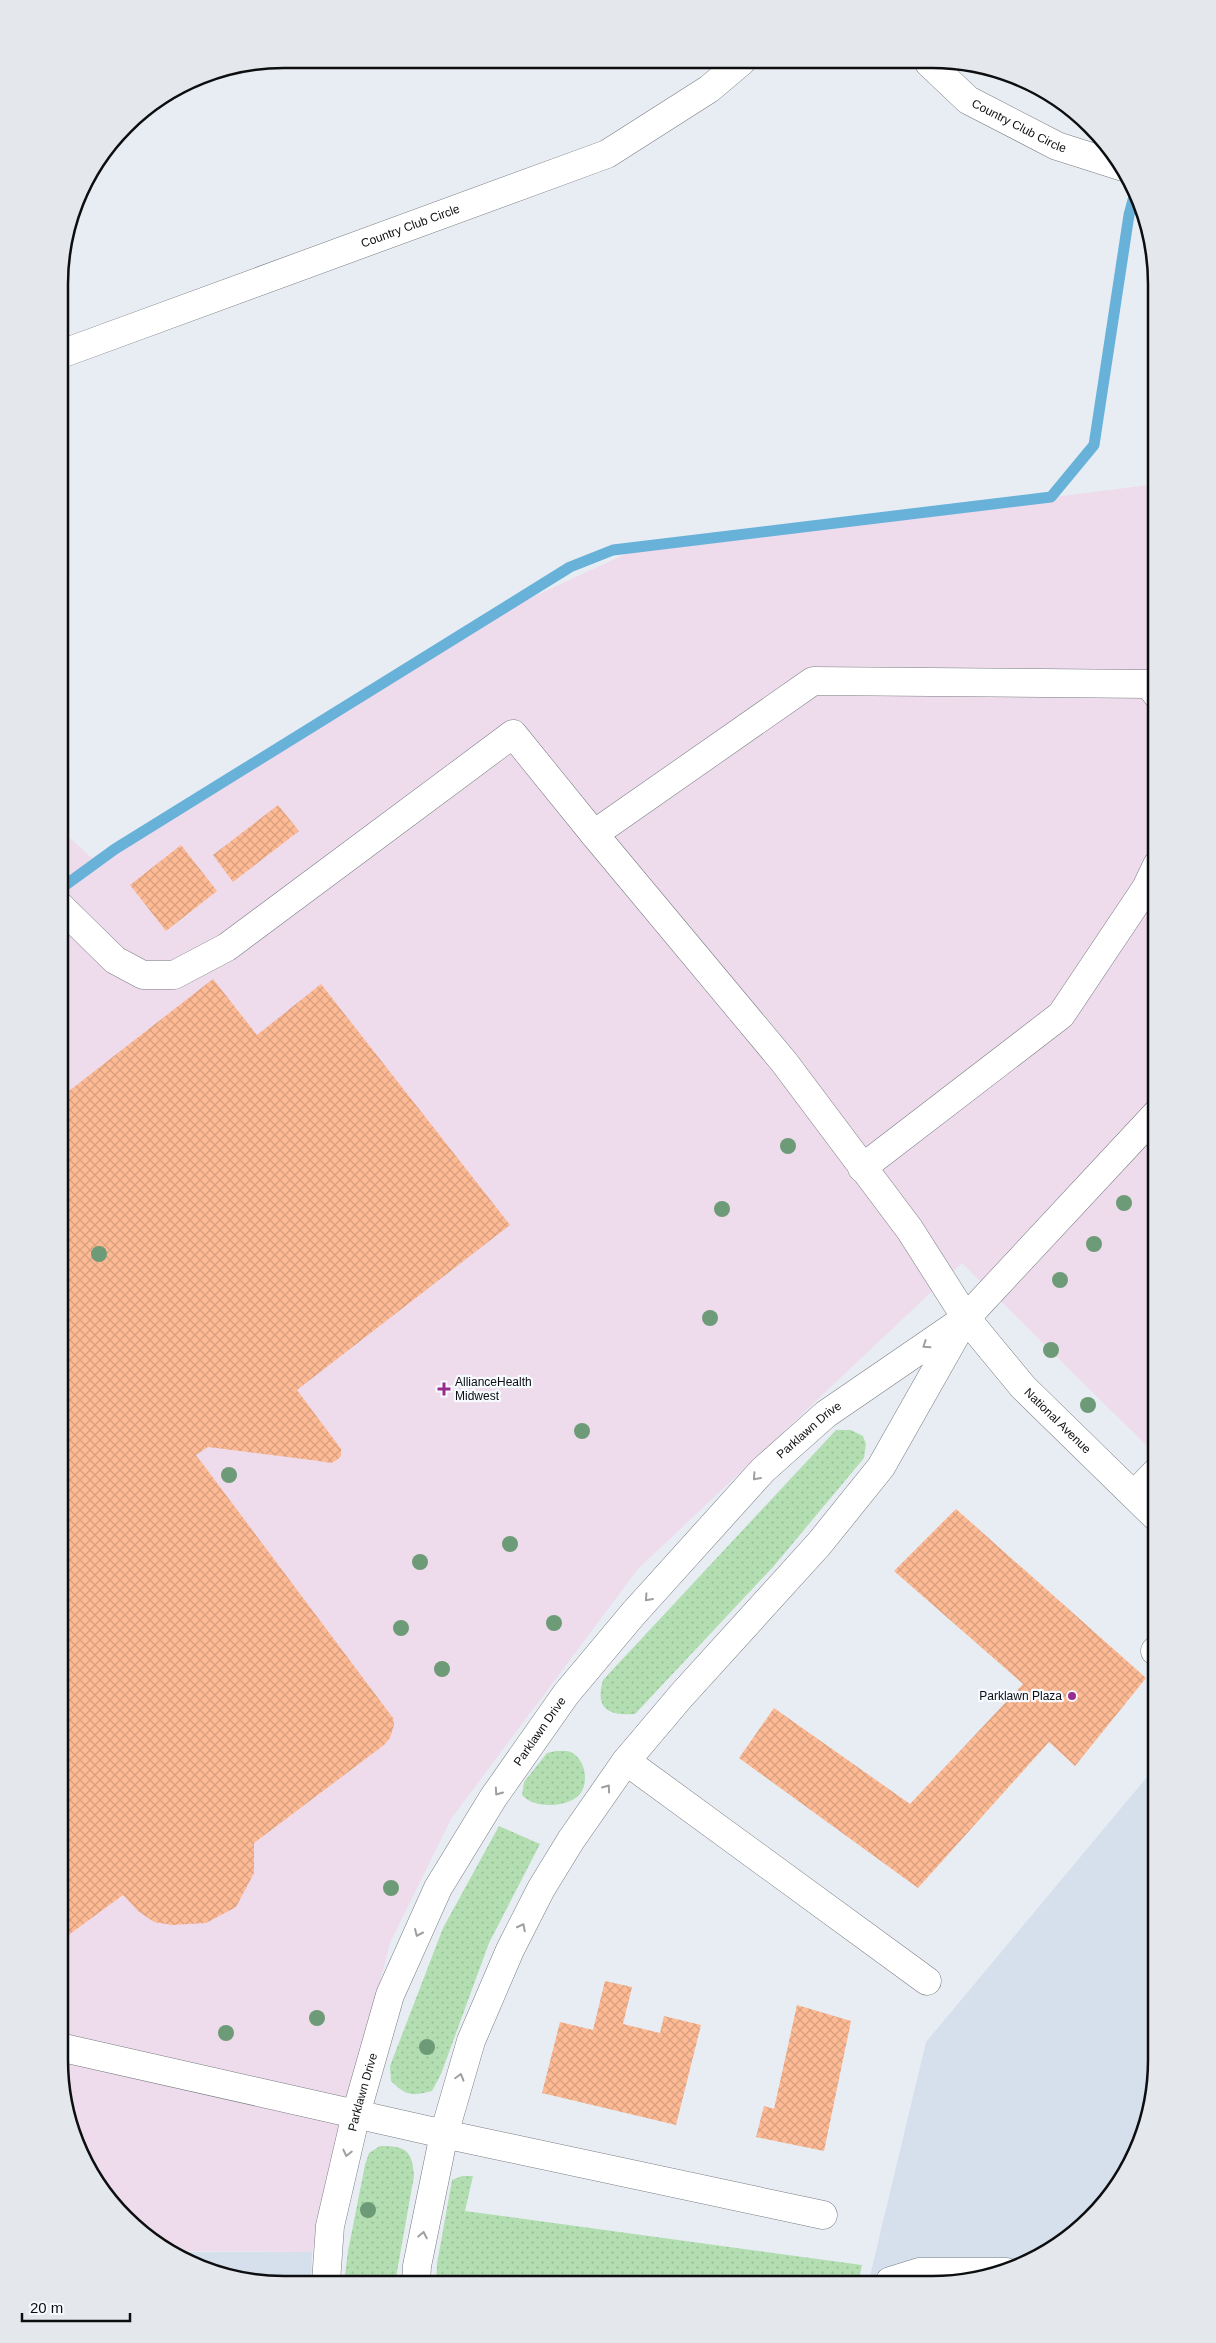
<svg xmlns="http://www.w3.org/2000/svg" width="1216" height="2343" viewBox="0 0 1216 2343" font-family="Arial,sans-serif">
	<defs>
		<pattern id="grass-dots" width="8" height="8" patternUnits="userSpaceOnUse" patternTransform="scale(1.25)"><rect width="8" height="8" fill="#b2deb1"/><path d="M2 2h.1M6 6h.1" fill="none" stroke="#98bd97" stroke-width="1.8" stroke-linecap="round"/></pattern>
		<pattern id="building-cross-hatch" width="8" height="8" patternUnits="userSpaceOnUse" patternTransform="scale(1.25)"><rect width="8" height="8" fill="#fdba94"/><path d="M0 0l8 8M0 8l8-8" fill="none" stroke="#d89f7f"/></pattern>
	</defs>
	<rect width="100%" height="100%" fill="#e8edf4"/>
	<!-- built -->
	<g fill="#d6e0ec">
		<polygon points="1157,1765 1157,2074 1140,2145 1111,2196 1058,2246 1004,2272 932,2284 868,2284 926,2042"/>
		<polygon points="171,2252 312,2252 311,2282 254,2282 184,2261"/>
	</g>
	<!-- medical -->
	<polygon fill="#eedcec" points="1157,484 1157,1456 962,1263 638,1569 451,1819 390,1943 312,2252 169,2251 136,2229 97,2184 71,2131 59,2059 60,829 92,858 479,622 634,550"/>
	<!-- grass -->
	<g fill="url(#grass-dots)">
		<path d="M836,1430H851L863,1436L866,1444L864,1458L773,1567L635,1714C607,1716 595,1708 603,1680Z"/>
		<path d="M556,1751C559,1751 564,1751 567,1751C586,1755 591,1786 577,1797C563,1808 533,1808 522,1795L524,1782L547,1753Z"/>
		<path d="M499,1826L540,1844L489,1943L441,2074L432,2091C412,2096 406,2096 391,2081L390,2066L443,1928Z"/>
		<path d="M380,2146C406,2146 412,2150 414,2176L395,2283H344L348,2251L365,2165L369,2153Z"/>
		<polygon points="462,2176 473,2176 465,2211 862,2265 858,2284 436,2283 437,2264 452,2180"/>
	</g>
	<g fill="none" stroke-linecap="round" stroke-linejoin="round">
		<!-- stream -->
		<polyline stroke="#68b2da" stroke-width="11" points="60,889 115,849 570,567 613,550 1051,497 1094,445 1129,215 1133,200"/>
	</g>
	<!-- building -->
	<g fill="url(#building-cross-hatch)">
		<polygon points="278,805 299,831 233,882 213,855"/>
		<polygon points="181,845 217,891 166,931 130,885"/>
		<polygon points="213,979 257,1035 321,984 510,1225 297,1390 341,1449 341,1456 337,1460 331,1463 319,1461 208,1447 196,1455 393,1718 394,1725 390,1738 384,1745 254,1843 254,1873 236,1907 206,1923 172,1925 154,1922 138,1911 123,1895 59,1942 60,1098"/>
		<polygon points="956,1509 1146,1678 1075,1766 1049,1742 918,1888 739,1758 774,1708 910,1804 1023,1684 894,1571"/>
		<polygon points="605,1981 632,1987 623,2024 660,2033 664,2016 701,2025 676,2125 542,2093 560,2022 593,2030"/>
		<polygon points="797,2005 851,2021 824,2151 756,2137 764,2106 774,2109"/>
	</g>
	<g fill="none" stroke-linecap="round" stroke-linejoin="round">
		<!-- minor casing -->
		<g stroke="#787c82" stroke-width="29">
			<g id="minor">
				<path id="s1" d="M929,63L968,100L1057,146L1123,167"/>
				<path id="s2" d="M61,354L607,154L709,89L741,62"/>
				<polyline points="594,834 813,681 1149,684 1157,695"/>
				<path id="s3" d="M60,906L115,960L143,975H174L227,947L513,734L594,834L784,1062L910,1230L966,1318L1023,1387L1157,1518"/>
				<polyline points="862,1168 1061,1015 1146,888 1157,865"/>
				<polyline points="1134,1495 1157,1471"/>
				<polyline points="1155,1651 1157,1649"/>
				<polyline points="626,1761 927,1981"/>
				<polyline points="59,2047 444,2134 823,2215"/>
				<path id="s4" d="M326,2282L330,2226L356,2114L390,1995L438,1888L493,1798L566,1694L633,1614L763,1470L826,1414L966,1318L1157,1113"/>
				<polyline points="416,2283 417,2266 444,2134 471,2041 510,1950 541,1889 571,1840 626,1761 681,1696 819,1544 881,1467 962,1324"/>
				<polyline points="889,2284 890,2281 919,2272 1006,2272"/>
			</g>
		</g>
		<!-- minor -->
		<use href="#minor" stroke="#fff" stroke-width="28"/>
	</g>
	<!-- trees -->
	<g fill="#6d9a77">
		<circle cx="788" cy="1146" r="8"/>
		<circle cx="1124" cy="1203" r="8"/>
		<circle cx="722" cy="1209" r="8"/>
		<circle cx="1094" cy="1244" r="8"/>
		<circle cx="99" cy="1254" r="8"/>
		<circle cx="1060" cy="1280" r="8"/>
		<circle cx="710" cy="1318" r="8"/>
		<circle cx="1051" cy="1350" r="8"/>
		<circle cx="1088" cy="1405" r="8"/>
		<circle cx="582" cy="1431" r="8"/>
		<circle cx="229" cy="1475" r="8"/>
		<circle cx="510" cy="1544" r="8"/>
		<circle cx="420" cy="1562" r="8"/>
		<circle cx="554" cy="1623" r="8"/>
		<circle cx="401" cy="1628" r="8"/>
		<circle cx="442" cy="1669" r="8"/>
		<circle cx="391" cy="1888" r="8"/>
		<circle cx="317" cy="2018" r="8"/>
		<circle cx="226" cy="2033" r="8"/>
		<circle cx="427" cy="2047" r="8"/>
		<circle cx="368" cy="2210" r="8"/>
	</g>
	<!-- one-way arrows -->
	<defs><path id="oneway-chevron" d="M-2-3.5L2.5 0L-2 3.5" fill="none" stroke-width="1.6" stroke-linecap="round" stroke-linejoin="round" transform="scale(1.25)"/></defs>
	<g stroke="#9e9f9f">
		<use href="#oneway-chevron" transform="translate(926 1345) rotate(146)"/>
		<use href="#oneway-chevron" transform="translate(756 1477) rotate(132)"/>
		<use href="#oneway-chevron" transform="translate(648 1598) rotate(132)"/>
		<use href="#oneway-chevron" transform="translate(607 1788) rotate(-54)"/>
		<use href="#oneway-chevron" transform="translate(498 1792) rotate(125)"/>
		<use href="#oneway-chevron" transform="translate(522 1927) rotate(-63)"/>
		<use href="#oneway-chevron" transform="translate(418 1933) rotate(114)"/>
		<use href="#oneway-chevron" transform="translate(460 2077) rotate(-74)"/>
		<use href="#oneway-chevron" transform="translate(347 2153) rotate(103)"/>
		<use href="#oneway-chevron" transform="translate(423 2235) rotate(-79)"/>
	</g>
	<!-- markers -->
	<g fill="#992c8c" stroke="#f7fafe" stroke-width="2">
		<path d="M441.5 1381.5h5v5h5v5h-5v5h-5v-5h-5v-5h5z"/>
		<circle cx="1072" cy="1696" r="5"/>
	</g>
	<g text-anchor="middle" stroke-width="4.5" stroke-linejoin="round" paint-order="stroke">
		<!-- street labels -->
		<g font-size="12" fill="#0c0e10" stroke="#f7fafe">
			<text dy="4" stroke="none"><textPath href="#s1" startOffset="111">Country Club Circle</textPath></text>
			<text dy="4" stroke="none"><textPath href="#s2" startOffset="372">Country Club Circle</textPath></text>
			<text dy="4" stroke="none"><textPath href="#s3" startOffset="1434">National Avenue</textPath></text>
			<text dy="4" stroke="none"><textPath href="#s4" startOffset="1004">Parklawn Drive</textPath></text>
			<text dy="4" stroke="none"><textPath href="#s4" startOffset="599">Parklawn Drive</textPath></text>
			<text dy="4" stroke="none"><textPath href="#s4" startOffset="194">Parklawn Drive</textPath></text>
		</g>
		<!-- poi labels -->
		<g font-size="12" fill="#0c0e10" stroke="#f7fafe" text-anchor="start">
			<text x="455" y="1386">AllianceHealth<tspan x="455" dy="14">Midwest</tspan></text>
			<text x="1062" y="1700" text-anchor="end">Parklawn Plaza</text>
		</g>
	</g>
	<!-- crop -->
	<path d="M0 0H1216V2343H0ZM284 68H932A216 216 0 0 1 1148 284V2060A216 216 0 0 1 932 2276H284A216 216 0 0 1 68 2060V284A216 216 0 0 1 284 68Z" fill="#e4e7eb" fill-rule="evenodd"/>
	<path fill="none" stroke="#0c0e10" stroke-width="2.5" d="M284 68H932A216 216 0 0 1 1148 284V2060A216 216 0 0 1 932 2276H284A216 216 0 0 1 68 2060V284A216 216 0 0 1 284 68Z"/>
	<!-- scale -->
	<path d="M22 2313v8h108v-8" fill="none" stroke="#0c0e10" stroke-width="2.5"/>
	<text x="30" y="2313" font-size="15" fill="#0c0e10" stroke="#f7fafe" stroke-width="4" paint-order="stroke">20 m</text>
</svg>
